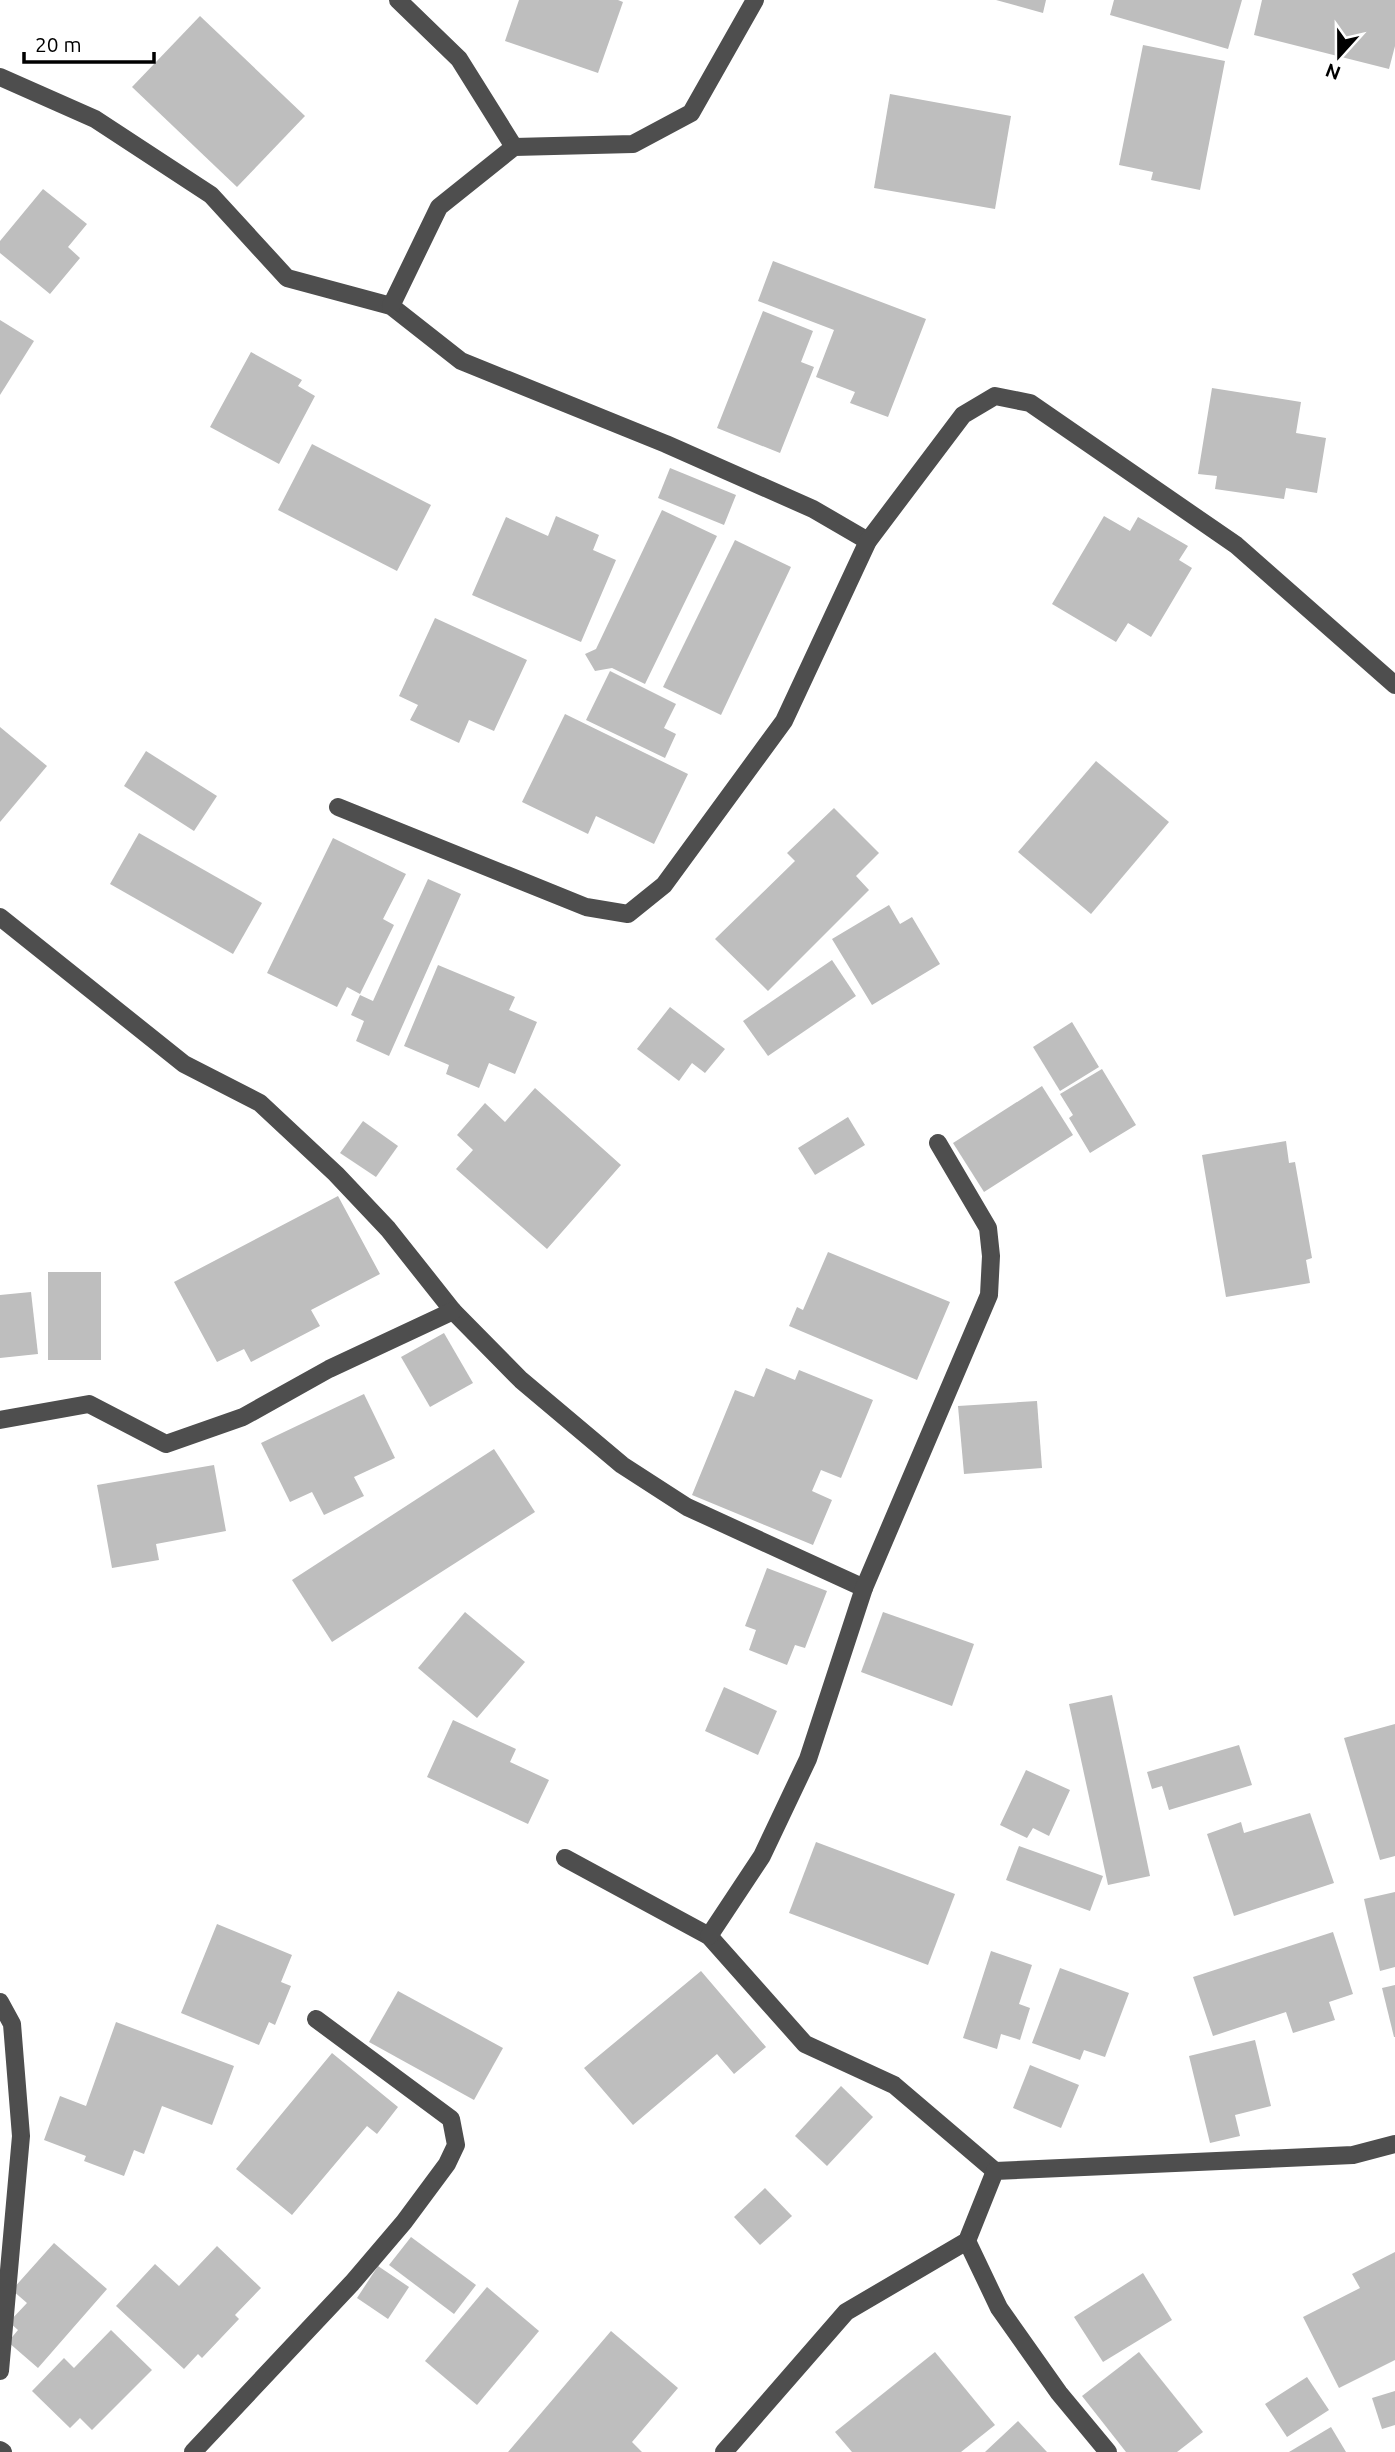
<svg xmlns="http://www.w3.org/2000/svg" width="1395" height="2452" viewBox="0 0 1395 2452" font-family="Ubuntu,sans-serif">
	<rect width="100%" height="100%" fill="#fff"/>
	<!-- building -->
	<g fill="#bebebe">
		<polygon points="519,0 618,0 623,2 598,73 505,41"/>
		<polygon points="996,0 1046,0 1043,13"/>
		<polygon points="1114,0 1242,0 1228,49 1110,15"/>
		<polygon points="1262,0 1395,0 1395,46 1389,69 1254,35"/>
		<polygon points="200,16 305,116 237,187 132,87"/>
		<polygon points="1143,45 1225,61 1200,190 1151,180 1153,172 1119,165"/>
		<polygon points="890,94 1011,116 995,209 874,188"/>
		<polygon points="43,189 87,224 68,247 80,258 50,294 0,253 0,241"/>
		<polygon points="773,261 926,319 888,417 850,403 855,392 816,377 834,330 758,301"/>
		<polygon points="763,311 813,331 801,362 814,367 780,453 717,428"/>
		<polygon points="0,320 34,341 0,395"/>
		<polygon points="251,352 302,380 298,386 315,396 279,464 210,427"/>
		<polygon points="1212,388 1301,402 1296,433 1326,438 1317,493 1286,488 1284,499 1215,489 1217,476 1198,474"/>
		<polygon points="312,444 431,505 397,571 278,510"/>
		<polygon points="670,468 736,495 724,525 658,498"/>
		<polygon points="662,510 717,536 645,684 612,668 595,671 585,654 596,649"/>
		<polygon points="556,516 599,535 593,550 616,560 581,642 472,595 506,517 548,536"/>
		<polygon points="1104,516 1130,531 1138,517 1188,546 1179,560 1192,568 1151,637 1128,623 1116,642 1052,604"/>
		<polygon points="735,540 791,567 721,715 663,687"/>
		<polygon points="435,618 527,660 494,731 469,720 459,743 410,720 418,705 399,696"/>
		<polygon points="610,671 676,704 664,728 676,734 665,758 586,720"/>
		<polygon points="565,714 688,774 654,844 596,816 588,834 522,802"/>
		<polygon points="0,727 47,766 0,822"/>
		<polygon points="146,751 217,796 194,831 124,786"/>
		<polygon points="1096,761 1169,822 1091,914 1018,852"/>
		<polygon points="834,808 879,853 856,876 869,890 768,991 715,939 795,861 787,853"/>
		<polygon points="139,833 262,903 233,954 110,884"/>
		<polygon points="333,838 406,874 383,919 394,925 360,994 347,987 337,1007 267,973"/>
		<polygon points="428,879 461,894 389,1056 356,1041 364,1021 351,1015 360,995 373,1001"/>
		<polygon points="889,905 900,924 912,917 940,964 872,1005 832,939"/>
		<polygon points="832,960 856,996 768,1056 743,1021"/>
		<polygon points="438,965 515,997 509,1010 537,1022 515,1074 489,1063 479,1088 446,1074 449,1065 404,1046"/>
		<polygon points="670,1007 725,1049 705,1073 692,1063 679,1081 637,1049"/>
		<polygon points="1072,1022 1099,1067 1060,1091 1033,1047"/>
		<polygon points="1102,1069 1136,1125 1090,1153 1069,1118 1073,1115 1060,1094"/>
		<polygon points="1042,1086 1073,1135 984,1192 953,1143"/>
		<polygon points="535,1088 621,1165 547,1249 456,1169 473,1150 457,1135 485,1103 505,1122"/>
		<polygon points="848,1117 865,1145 815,1175 798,1148"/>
		<polygon points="363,1121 398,1146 376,1177 340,1153"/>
		<polygon points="1286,1141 1289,1163 1295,1162 1312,1258 1306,1260 1310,1283 1226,1297 1202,1155"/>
		<polygon points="338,1196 380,1274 311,1310 320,1326 251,1362 244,1349 217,1362 174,1282"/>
		<polygon points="828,1252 950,1302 917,1380 789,1326 797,1307 803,1310"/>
		<rect x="48" y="1272" width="53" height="88"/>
		<polygon points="31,1292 38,1354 0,1358 0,1295"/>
		<polygon points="444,1333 473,1383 430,1407 401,1357"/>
		<polygon points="766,1368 795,1380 799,1370 873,1400 841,1478 821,1470 812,1491 832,1500 813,1545 692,1495 735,1390 754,1397"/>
		<polygon points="364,1394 395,1458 354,1477 364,1496 324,1515 312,1492 290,1502 261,1443"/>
		<polygon points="1037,1401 1042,1468 964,1474 958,1406"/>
		<polygon points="494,1449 535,1512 332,1642 292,1580"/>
		<polygon points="214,1465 226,1531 156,1544 159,1560 112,1568 97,1485"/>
		<polygon points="767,1568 827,1591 805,1648 795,1645 787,1665 749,1650 756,1630 745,1626"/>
		<polygon points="465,1612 525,1662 477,1718 418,1668"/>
		<polygon points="883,1612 974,1644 952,1706 861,1672"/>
		<polygon points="724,1687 777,1711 758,1755 705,1731"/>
		<polygon points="1112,1695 1150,1876 1108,1885 1069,1704"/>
		<polygon points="453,1720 516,1749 510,1762 549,1780 528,1824 427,1777"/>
		<polygon points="1395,1724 1395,1856 1380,1860 1344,1738"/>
		<polygon points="1239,1745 1252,1785 1169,1810 1162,1786 1152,1789 1147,1772"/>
		<polygon points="1026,1770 1070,1790 1049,1836 1033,1828 1027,1838 1000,1825"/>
		<polygon points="1310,1813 1334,1883 1234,1916 1207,1834 1241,1822 1244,1833"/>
		<polygon points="816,1842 955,1894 928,1965 789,1913"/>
		<polygon points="1019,1846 1103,1876 1090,1911 1006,1880"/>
		<polygon points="1395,1892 1395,1967 1380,1971 1364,1899"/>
		<polygon points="217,1924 292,1955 281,1982 291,1986 275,2025 269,2022 259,2045 181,2013"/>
		<polygon points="1333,1932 1353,1994 1329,2002 1335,2020 1293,2033 1286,2012 1213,2036 1193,1977"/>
		<polygon points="991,1951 1032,1965 1019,2004 1030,2008 1020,2040 1001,2034 997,2049 963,2038"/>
		<polygon points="1060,1968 1129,1993 1105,2057 1084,2050 1080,2060 1032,2043"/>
		<polygon points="701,1971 766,2047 734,2074 717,2054 633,2125 584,2068"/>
		<polygon points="1395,1985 1395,2037 1394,2037 1382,1988"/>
		<polygon points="398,1991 503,2048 474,2100 369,2042"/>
		<polygon points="116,2022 234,2066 212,2125 162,2106 144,2154 134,2150 124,2176 84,2161 86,2156 44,2140 60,2096 86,2106"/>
		<polygon points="1255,2040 1271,2106 1235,2115 1240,2136 1210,2143 1189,2056"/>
		<polygon points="332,2053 398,2107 377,2134 367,2126 292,2215 236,2169"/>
		<polygon points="1030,2065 1079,2085 1061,2128 1013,2108"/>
		<polygon points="841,2086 873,2117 827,2166 795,2136"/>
		<polygon points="765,2188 792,2216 760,2245 734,2217"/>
		<polygon points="411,2237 476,2285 454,2314 389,2265"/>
		<polygon points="54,2243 107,2289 38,2368 8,2342 18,2330 9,2322 27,2303 12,2290"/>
		<polygon points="217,2246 261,2288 235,2315 239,2319 202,2358 198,2354 184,2369 116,2306 155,2264 179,2286"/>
		<polygon points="1395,2252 1395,2360 1339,2388 1303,2317 1360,2288 1352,2274"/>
		<polygon points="378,2266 409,2287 388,2319 357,2298"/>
		<polygon points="1143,2273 1172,2320 1103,2362 1074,2317"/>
		<polygon points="487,2287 539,2331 477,2405 425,2361"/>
		<polygon points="111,2330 152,2370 92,2430 80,2418 70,2428 32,2391 64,2358 74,2368"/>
		<polygon points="611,2331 678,2388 632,2442 642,2452 508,2452"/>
		<polygon points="935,2352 995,2425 961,2452 852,2452 835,2432"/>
		<polygon points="1139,2352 1203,2432 1177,2452 1126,2452 1082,2396"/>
		<polygon points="1307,2377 1329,2410 1287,2437 1265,2404"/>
		<polygon points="1395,2391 1395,2425 1382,2429 1372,2398"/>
		<polygon points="1018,2421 1047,2452 985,2452"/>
		<polygon points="1331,2427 1346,2452 1289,2452"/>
	</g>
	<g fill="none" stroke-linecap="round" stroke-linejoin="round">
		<!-- minor -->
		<g stroke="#4e4e4e" stroke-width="18">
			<polyline points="398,0 459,59 514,147"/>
			<polyline points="0,77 95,119 211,195 287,278 391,306 461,361 666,444 813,509 868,541"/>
			<polyline points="391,306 439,207 514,147 633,144 691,113 755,0"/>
			<polyline points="338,807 586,907 628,914 664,885 784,721 868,541 963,415 995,396 1030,403 1236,545 1395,685"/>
			<polyline points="0,917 184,1064 260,1103 336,1174 388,1229 453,1311 521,1380 622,1465 687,1507 864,1588"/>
			<polyline points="0,1420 89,1404 166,1444 243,1417 329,1369 453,1311"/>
			<polyline points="565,1858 709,1936 805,2044 894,2085 995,2171"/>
			<polyline points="709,1936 762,1856 808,1759 864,1588 989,1295 991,1256 988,1228 938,1143"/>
			<polyline points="0,2002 12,2024 21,2136 0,2371"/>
			<polyline points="967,2241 999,2308 1059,2393 1108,2452"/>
			<polyline points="0,2450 3,2452"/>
			<polyline points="193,2452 352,2283 404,2222 447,2164 456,2145 451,2119 316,2019"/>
			<polyline points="724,2452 846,2312 967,2241 995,2171 1353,2155 1395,2144"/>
		</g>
	</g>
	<!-- north arrow -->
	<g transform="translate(1339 56) rotate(201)" stroke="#ffffff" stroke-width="5" paint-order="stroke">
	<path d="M0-5L12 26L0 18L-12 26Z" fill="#000000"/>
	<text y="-10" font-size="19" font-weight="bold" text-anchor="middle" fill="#000000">N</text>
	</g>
	<!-- scale -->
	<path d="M24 52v10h130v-10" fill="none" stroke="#000000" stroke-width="3.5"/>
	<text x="35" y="52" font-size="21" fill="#000000" stroke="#ffffff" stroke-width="5" paint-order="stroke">20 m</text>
</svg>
